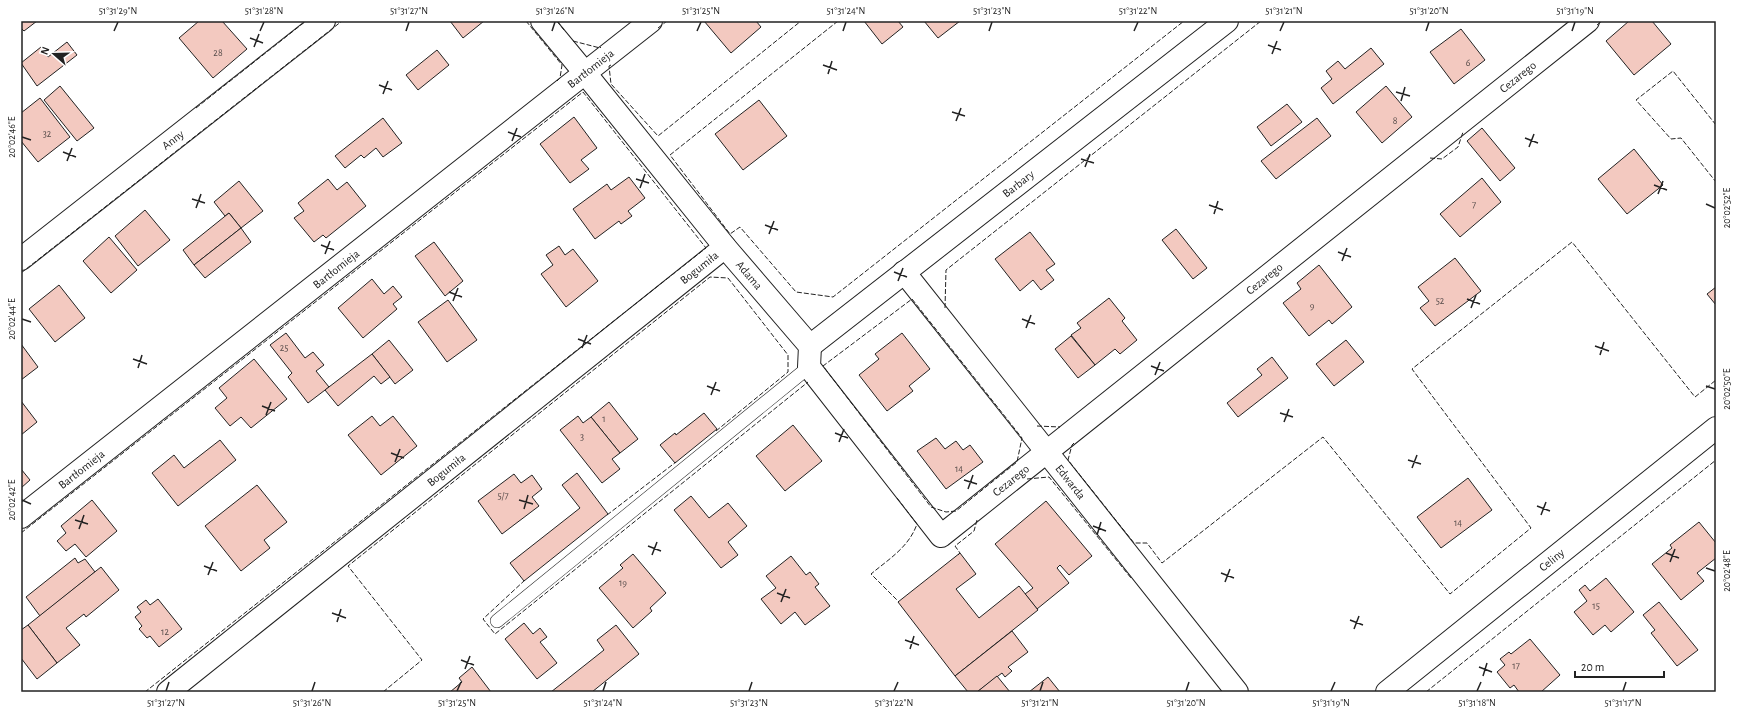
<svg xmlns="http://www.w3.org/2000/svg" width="1737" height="713" viewBox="0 0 1737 713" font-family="'Alegreya Sans',sans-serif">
	<rect width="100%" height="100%" fill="#fff"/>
	<!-- building -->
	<g fill="#f3c9c0" stroke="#222">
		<polygon points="21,21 37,21 24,31 21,28"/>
		<polygon points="199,21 222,21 247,49 213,78 179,38"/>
		<polygon points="450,21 484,21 463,38"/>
		<polygon points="704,21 756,21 761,27 731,53"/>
		<polygon points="864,21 898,21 903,27 882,44"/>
		<polygon points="924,21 960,21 938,38"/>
		<polygon points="1629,21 1652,21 1671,44 1634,75 1606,41"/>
		<polygon points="1461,29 1485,60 1454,84 1430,52"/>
		<polygon points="67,42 77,55 37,86 21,63 41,47 48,57"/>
		<polygon points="1371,48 1384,64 1333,104 1321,88 1332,79 1326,71 1338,61 1345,69"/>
		<polygon points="437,50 449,65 418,90 406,75"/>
		<polygon points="60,86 94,128 77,141 44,100"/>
		<polygon points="1386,86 1412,117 1382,143 1356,112"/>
		<polygon points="40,98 70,137 38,162 21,141 21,113"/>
		<polygon points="759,100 787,136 743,170 715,134"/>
		<polygon points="1287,104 1302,122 1271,146 1257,127"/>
		<polygon points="574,117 597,148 581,160 589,169 570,183 540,144"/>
		<polygon points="383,118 402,143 383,157 376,148 364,158 361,155 345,168 335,156"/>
		<polygon points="1317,118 1331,136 1276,179 1261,161"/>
		<polygon points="1482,128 1515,168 1500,181 1467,141"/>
		<polygon points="1634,149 1663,185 1627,214 1598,179"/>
		<polygon points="629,177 645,198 628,211 632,216 621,224 619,221 595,239 573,209 607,184 611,190"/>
		<polygon points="1482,178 1501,202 1460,237 1440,214"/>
		<polygon points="328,179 337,190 347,182 366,206 326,238 323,235 314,242 294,218 304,211 298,203"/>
		<polygon points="239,181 263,211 241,228 229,213 225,216 214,202"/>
		<polygon points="145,210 170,240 138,266 115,236"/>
		<polygon points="229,213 241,228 194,265 183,250"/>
		<polygon points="241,228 251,242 205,278 194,265"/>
		<polygon points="1176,229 1207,268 1193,279 1162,240"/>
		<polygon points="1030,232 1055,264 1046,270 1054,280 1041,290 1033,280 1020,291 995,259"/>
		<polygon points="109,237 137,270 111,293 83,261"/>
		<polygon points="434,242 463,281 445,296 415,256"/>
		<polygon points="559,246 565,255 573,249 598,281 566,307 541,274 553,265 546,255"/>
		<polygon points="1455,258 1481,291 1435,326 1420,308 1429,301 1418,287"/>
		<polygon points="1319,265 1352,307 1332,324 1329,320 1309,336 1283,303 1301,289 1297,283"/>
		<polygon points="372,279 384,294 393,286 402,297 393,304 397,309 363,338 338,308"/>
		<polygon points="59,285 85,318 55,342 29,309"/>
		<polygon points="1716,287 1716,305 1707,294"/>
		<polygon points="1109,298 1125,318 1122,321 1137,340 1120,354 1115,349 1095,365 1071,335 1081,328 1077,323"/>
		<polygon points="448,300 477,340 447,362 418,322"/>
		<polygon points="286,333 305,358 313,352 324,365 316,371 329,387 308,403 288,377 292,373 270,345"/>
		<polygon points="902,333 930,369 909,386 913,391 887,411 859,375 879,359 875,354"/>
		<polygon points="1071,336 1095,365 1078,378 1055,349"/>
		<polygon points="389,340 413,370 395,384 372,354"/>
		<polygon points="1346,340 1364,362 1334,386 1316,364"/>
		<polygon points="21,344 38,367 21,380"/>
		<polygon points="372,354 390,377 381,384 374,376 338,406 325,390"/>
		<polygon points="1272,357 1288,378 1238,417 1227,403 1262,375 1257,369"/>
		<polygon points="254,359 287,399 251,428 241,417 230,426 215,408 227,398 219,388"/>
		<polygon points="21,401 37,422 21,435"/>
		<polygon points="609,402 638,439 620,453 591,417"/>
		<polygon points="704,413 717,429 675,463 660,445 675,433 676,435"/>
		<polygon points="372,416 380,426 393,416 417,446 381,475 348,435"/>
		<polygon points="578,416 583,423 591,417 620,453 612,459 620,469 602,483 560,430"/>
		<polygon points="793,425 822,461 785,491 756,456"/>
		<polygon points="936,438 945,449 956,441 963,450 970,445 983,462 946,489 917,451"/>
		<polygon points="220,440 236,460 178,506 152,473 174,455 184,468"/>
		<polygon points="21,469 30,480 21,488"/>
		<polygon points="577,473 608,514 524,581 510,563 580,508 562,485"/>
		<polygon points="514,474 521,483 532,475 542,489 532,497 539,506 502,534 478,501"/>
		<polygon points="1468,478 1492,510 1441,548 1417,517"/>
		<polygon points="257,485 287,522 264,540 270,548 241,571 205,526"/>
		<polygon points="691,496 709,518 728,503 747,526 728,542 738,555 721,568 674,510"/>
		<polygon points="92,500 117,531 86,557 75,544 66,551 57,541 66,533 61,526"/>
		<polygon points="1046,501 1092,556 1069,575 1060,565 1057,568 1069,583 1037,609 1025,594 1033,588 995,544"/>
		<polygon points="1699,522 1716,543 1716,558 1697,573 1704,581 1681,600 1652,564 1672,548 1670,545"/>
		<polygon points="960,553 976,574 956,589 979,618 1019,586 1038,610 955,676 898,602"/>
		<polygon points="633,554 666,593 650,608 652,611 633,628 599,588 623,568 620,565"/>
		<polygon points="791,556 806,575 810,572 819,584 815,587 830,606 805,625 795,612 781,624 761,599 776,588 766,576"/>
		<polygon points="75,558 78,563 85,559 95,572 40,616 26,597"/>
		<polygon points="101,567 119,590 86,617 84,614 66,628 80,645 57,663 28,625"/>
		<polygon points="1606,578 1634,612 1611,632 1605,625 1593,635 1574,612 1587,601 1579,590 1585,585 1590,591"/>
		<polygon points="158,599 182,629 159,647 150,636 147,638 139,629 142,626 135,617 141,612 137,607 146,600 150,605"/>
		<polygon points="1659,602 1698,650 1677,666 1651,633 1655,630 1643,615"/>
		<polygon points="524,623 533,634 540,628 547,637 540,642 557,663 537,679 505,639"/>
		<polygon points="28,625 57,663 37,679 21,658 21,630"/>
		<polygon points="616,625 639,654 592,692 551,692 604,650 597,640"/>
		<polygon points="1012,631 1028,652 1008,667 1012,671 1005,677 1002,673 977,692 968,692 955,676"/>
		<polygon points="1530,639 1560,675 1541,692 1519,692 1514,685 1510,688 1497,672 1505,665 1500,659 1509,652 1511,654"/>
		<polygon points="472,667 491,692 450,692 462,682 459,678"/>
		<polygon points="997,676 1010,692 977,692"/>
		<polygon points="1048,677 1060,692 1029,692"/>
	</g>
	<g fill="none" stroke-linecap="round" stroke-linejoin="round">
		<!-- lane casing -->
		<g stroke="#222" stroke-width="14">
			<polyline id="lane" points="497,621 809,367"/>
		</g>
		<!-- street casing -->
		<g stroke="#222" stroke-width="24">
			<g id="street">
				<path id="s1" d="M542,21L585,73L725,247L810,346L809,367L941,536L1588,21"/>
				<path id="s2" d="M21,259L324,21"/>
				<path id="s3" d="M904,272L1237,692"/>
				<path id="s4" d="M810,346L1227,21"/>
				<path id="s5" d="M21,517L651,21"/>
				<path id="s6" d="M168,692L725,247"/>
				<path id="s7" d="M1387,692L1716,428"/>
			</g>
		</g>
		<!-- lane -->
		<use href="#lane" stroke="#fff" stroke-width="13"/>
		<!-- street -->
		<use href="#street" stroke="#fff" stroke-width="22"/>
		<!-- fence -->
		<g stroke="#222" stroke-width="1" stroke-dasharray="5 2" stroke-linecap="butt">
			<polyline points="526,21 562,65 560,78 557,81"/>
			<polyline points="557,21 564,30"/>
			<polyline points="838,21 670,155 730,234 740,227 796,292 833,297 1184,21"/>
			<polyline points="1597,25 1602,21"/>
			<polyline points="658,28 667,21"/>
			<polyline points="573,41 600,48 601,47"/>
			<polyline points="611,65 609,66 611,84 658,136 801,21"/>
			<polyline points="196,108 306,21"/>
			<polyline points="1716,125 1673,71 1636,100 1671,139 1681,138 1716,182"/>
			<polyline points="1430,158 1442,159 1458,147 1463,132"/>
			<polyline points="21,273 342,21"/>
			<polygon points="912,299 1022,438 1017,462 956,511 946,512 931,507 823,366"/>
			<polyline points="945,308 946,270 1261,21"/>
			<polyline points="1037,426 1060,427"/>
			<polyline points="1074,443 1072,445 1068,460 1134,543 1147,543 1162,563 1323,437 1450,594 1531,528 1412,369 1572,242 1695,397 1716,380"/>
			<polyline points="1027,479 1049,477 1131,578"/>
			<path d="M897,498L917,524C909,547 889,559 871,574L899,602"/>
			<polyline points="607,515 676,462"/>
			<polyline points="21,533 583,92 706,248 145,692"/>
			<polyline points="958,555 960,553 955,546 974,531 977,520"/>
			<polyline points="525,580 483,619 495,634 808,382"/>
			<polyline points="383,692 422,660 348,566 710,277 728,278 788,355 788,372 716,431"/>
			<polyline points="1426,692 1716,460"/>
		</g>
	</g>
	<!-- ticks -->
	<path fill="none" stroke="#222" stroke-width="1.5" d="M114,31L118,22M260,31L264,22M406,31L409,22M552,31L555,22M697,31L701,22M843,31L846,22M989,31L992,22M1134,31L1138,22M1280,31L1284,22M1426,31L1429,22M1572,31L1575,22M250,38L263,43M1268,45L1281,50M254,47L259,34M1272,54L1277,41M823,65L837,70M828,74L832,61M379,85L392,90M1396,92L1410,96M383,94L388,81M1401,101L1405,87M952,112L965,116M956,121L961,108M508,132L521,137M22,137L31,140M1525,138L1538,143M512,141L517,128M1529,147L1534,134M63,152L76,157M1081,159L1094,163M67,161L72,148M1085,167L1090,154M636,179L649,183M1654,185L1667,190M640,188L645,174M1658,194L1663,181M192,199L205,203M1706,204L1715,208M1209,205L1223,210M196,208L201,194M1214,214L1218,201M765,225L778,230M769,234L774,221M321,245L334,250M1338,252L1351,257M325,254L330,241M1342,261L1347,248M894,272L907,277M898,281L903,268M449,292L462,297M1467,299L1480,304M453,301L458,288M1471,308L1476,295M22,319L31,322M1022,319L1035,324M1026,328L1031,315M578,339L591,344M1595,346L1609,351M582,348L587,335M1600,355L1604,342M133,359L147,364M1151,366L1164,371M138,368L142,355M1155,375L1160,362M707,386L720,391M1706,386L1715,389M711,395L716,382M262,406L275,411M1280,413L1293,417M266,415L271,402M1284,422L1289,409M835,433L848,438M839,442L844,429M391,453L404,458M1408,460L1421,464M395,462L400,449M1412,468L1417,455M964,480L977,484M968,489L973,475M22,500L31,504M519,500L533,504M1537,506L1550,511M524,509L528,495M1541,515L1546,502M75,520L88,524M1093,526L1106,531M79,529L84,515M1097,535L1101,522M648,546L661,551M1666,553L1679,558M652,555L657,542M1670,562L1675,549M204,566L217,571M1706,568L1715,571M1221,573L1234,578M208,575L213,562M1225,582L1230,569M777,593L790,598M781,602L786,589M332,613L346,618M1350,620L1363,625M337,622L341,609M1354,629L1359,616M905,640L919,645M910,649L914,636M461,660L474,665M1479,667L1492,672M465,669L470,656M1483,676L1487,663M166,691L169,682M312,691L315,682M457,691L461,682M603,691L606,682M749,691L752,682M894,691L898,682M1040,691L1043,682M1186,691L1189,682M1331,691L1335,682M1477,691L1481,682M1623,691L1626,682"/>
	<g text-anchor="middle" stroke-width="3" stroke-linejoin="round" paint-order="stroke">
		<!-- number labels -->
		<g font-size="10" fill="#564c4a">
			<text x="218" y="56">28</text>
			<text x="1468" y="66">6</text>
			<text x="1395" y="124">8</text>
			<text x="47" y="137">32</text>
			<text x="1474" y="208">7</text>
			<text x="1440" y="304">52</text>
			<text x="1312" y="309">9</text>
			<text x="284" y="351">25</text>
			<text x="604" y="422">1</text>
			<text x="582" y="440">3</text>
			<text x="959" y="472">14</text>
			<text x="503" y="499">5/7</text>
			<text x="1458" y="526">14</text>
			<text x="623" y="586">19</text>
			<text x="1596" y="609">15</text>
			<text x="165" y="635">12</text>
			<text x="1516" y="669">17</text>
		</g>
		<!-- street labels -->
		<g font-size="12" fill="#222" stroke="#fff">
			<text dy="4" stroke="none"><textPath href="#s5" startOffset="725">Bartłomieja</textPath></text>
			<text dy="4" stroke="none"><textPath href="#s1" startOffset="1394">Cezarego</textPath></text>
			<text dy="4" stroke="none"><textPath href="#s2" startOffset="193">Anny</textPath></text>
			<text dy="4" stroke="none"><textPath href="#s4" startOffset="264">Barbary</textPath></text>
			<text dy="4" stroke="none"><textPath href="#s6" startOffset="680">Bogumiła</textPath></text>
			<text dy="4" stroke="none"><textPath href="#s5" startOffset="401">Bartłomieja</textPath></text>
			<text dy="4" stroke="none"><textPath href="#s1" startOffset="328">Adama</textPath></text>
			<text dy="4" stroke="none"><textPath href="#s1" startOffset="1070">Cezarego</textPath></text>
			<text dy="4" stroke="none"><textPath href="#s5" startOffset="77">Bartłomieja</textPath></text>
			<text dy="4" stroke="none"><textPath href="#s6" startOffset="356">Bogumiła</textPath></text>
			<text dy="4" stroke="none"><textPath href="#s1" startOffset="746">Cezarego</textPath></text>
			<text dy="4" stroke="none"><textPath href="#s3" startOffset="268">Edwarda</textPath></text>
			<text dy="4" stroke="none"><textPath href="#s7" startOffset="211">Celiny</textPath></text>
		</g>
	</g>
	<!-- border -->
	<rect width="1737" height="713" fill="none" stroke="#ffffff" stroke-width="44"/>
	<!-- north arrow -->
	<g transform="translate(54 54) rotate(290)" stroke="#ffffff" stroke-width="3" paint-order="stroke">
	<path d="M0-3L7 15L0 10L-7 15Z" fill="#222222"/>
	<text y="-6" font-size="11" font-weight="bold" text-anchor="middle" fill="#222222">N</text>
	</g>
	<!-- scale -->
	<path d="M1575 671v6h89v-6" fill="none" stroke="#222222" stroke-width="2"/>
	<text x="1581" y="671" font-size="12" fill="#222222" stroke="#ffffff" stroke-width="3" paint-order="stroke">20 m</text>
	<rect x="22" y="22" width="1693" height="669" fill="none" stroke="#222" stroke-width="1.5"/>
	<g font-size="10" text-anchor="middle" fill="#222">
		<text x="118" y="14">51°31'29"N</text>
		<text x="264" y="14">51°31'28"N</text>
		<text x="409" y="14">51°31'27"N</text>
		<text x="555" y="14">51°31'26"N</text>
		<text x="701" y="14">51°31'25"N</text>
		<text x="846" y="14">51°31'24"N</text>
		<text x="992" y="14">51°31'23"N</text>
		<text x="1138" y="14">51°31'22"N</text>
		<text x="1284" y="14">51°31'21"N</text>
		<text x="1429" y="14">51°31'20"N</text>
		<text x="1575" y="14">51°31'19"N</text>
		<text transform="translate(11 137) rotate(-90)" y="4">20°02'46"E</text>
		<text transform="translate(1726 208) rotate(-90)" y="4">20°02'52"E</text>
		<text transform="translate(11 319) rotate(-90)" y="4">20°02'44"E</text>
		<text transform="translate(1726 389) rotate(-90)" y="4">20°02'50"E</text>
		<text transform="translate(11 500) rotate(-90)" y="4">20°02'42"E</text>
		<text transform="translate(1726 571) rotate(-90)" y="4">20°02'48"E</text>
		<text x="166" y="706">51°31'27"N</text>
		<text x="312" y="706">51°31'26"N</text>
		<text x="457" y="706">51°31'25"N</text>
		<text x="603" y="706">51°31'24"N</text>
		<text x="749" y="706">51°31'23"N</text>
		<text x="894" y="706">51°31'22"N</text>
		<text x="1040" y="706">51°31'21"N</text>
		<text x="1186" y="706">51°31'20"N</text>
		<text x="1331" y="706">51°31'19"N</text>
		<text x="1477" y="706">51°31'18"N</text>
		<text x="1623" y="706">51°31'17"N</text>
	</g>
</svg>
